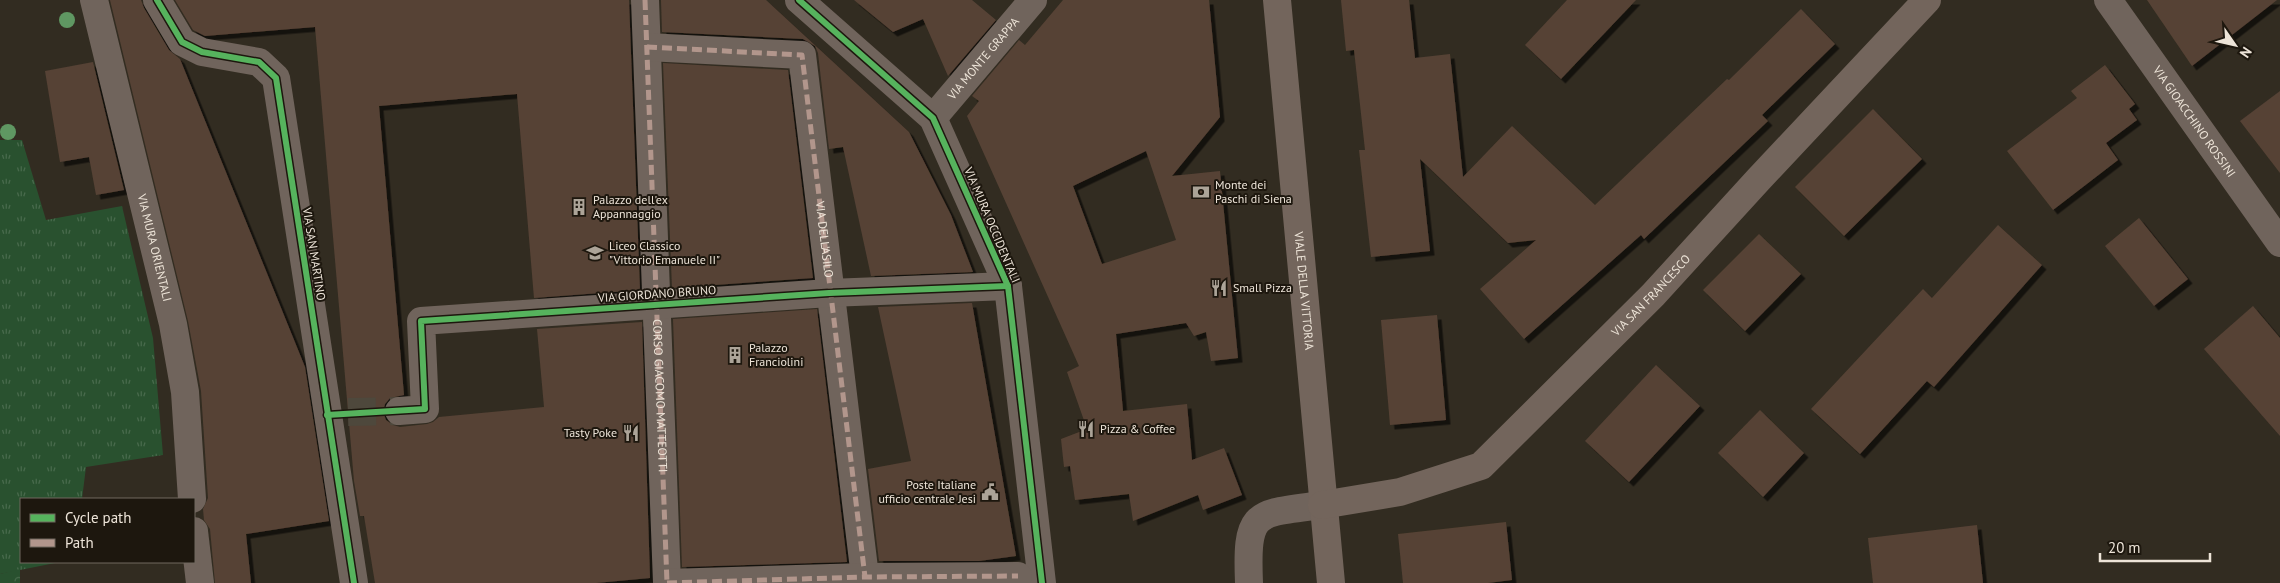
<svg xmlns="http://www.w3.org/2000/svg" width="2280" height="583" viewBox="0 0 2280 583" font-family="'PT Sans',sans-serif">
	<defs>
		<pattern id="grass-tufts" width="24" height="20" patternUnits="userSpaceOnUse" patternTransform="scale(1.25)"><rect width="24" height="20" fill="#29512f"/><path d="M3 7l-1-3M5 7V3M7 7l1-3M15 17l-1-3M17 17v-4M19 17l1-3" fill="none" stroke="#486a4c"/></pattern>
		<pattern id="park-crowns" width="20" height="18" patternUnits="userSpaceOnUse" patternTransform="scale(1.25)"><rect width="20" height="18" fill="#29512f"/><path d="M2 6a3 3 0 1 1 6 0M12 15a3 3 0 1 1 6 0" fill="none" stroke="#486a4c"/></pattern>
		<filter id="shadow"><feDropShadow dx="4.5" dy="4.5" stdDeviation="0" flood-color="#0009"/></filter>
	</defs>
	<rect width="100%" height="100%" fill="#322c21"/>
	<!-- grass -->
	<polygon fill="url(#grass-tufts)" points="0,140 22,140 46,220 122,206 153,338 163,455 86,467 82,499 21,499 21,562 60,562 0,574"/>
	<!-- park -->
	<polygon fill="url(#park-crowns)" points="20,569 20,583 0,583 0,574"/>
	<!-- building -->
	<g fill="#564235" fill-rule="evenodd" filter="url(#shadow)">
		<polygon points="110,0 141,0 144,8 169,50 180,59 305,367 329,521 246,534 251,583 215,583 210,529 204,520 203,509 208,498 201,391 188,321"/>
		<polygon points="175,0 629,0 640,290 534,298 517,94 379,106 404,395 390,398 385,404 383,412 386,420 393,425 400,427 427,424 433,422 439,417 544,407 537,329 642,322 650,578 596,583 375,583 364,516 360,516 354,481 315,27 205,36 193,30"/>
		<polygon points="661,0 766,0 909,132 951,215 973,272 871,276 843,147 829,149 818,53 815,46 803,39 662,32"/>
		<polygon points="854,0 972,0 996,20 948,76 923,19 893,32"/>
		<path d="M1063,0H1209L1220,117L1172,176L1220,171L1238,358L1211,361L1206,332L1194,336L1186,323L1116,334L1123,411L1187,404L1192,460L1224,448L1242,495L1203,510L1198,495L1133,521L1129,494L1075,500L1070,466L1064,467L1061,439L1087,429L1067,372L1079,366L967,116L979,101L972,96L1019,40L1025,45ZM1146,151L1176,240L1102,264L1073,186Z"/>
		<polygon points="1341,0 1409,0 1415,58 1450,54 1463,177 1512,126 1595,205 1727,79 1729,80 1801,9 1835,44 1762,115 1768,121 1644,239 1641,235 1524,339 1480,289 1536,240 1508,243 1420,159 1430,251 1371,257 1359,150 1365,150 1354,50 1346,51"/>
		<polygon points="1567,0 1636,0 1561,79 1525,45"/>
		<polygon points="2147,0 2277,0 2192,66"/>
		<polygon points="93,62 124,190 96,195 89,157 60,162 45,71"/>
		<polygon points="663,63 788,70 813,278 672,288"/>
		<polygon points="2105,65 2135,104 2129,109 2137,120 2106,143 2118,160 2053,210 2007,151 2077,98 2071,91"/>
		<polygon points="2280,91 2280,173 2240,121"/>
		<polygon points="1873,109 1922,159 1844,236 1795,187"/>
		<polygon points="2139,218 2188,279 2154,306 2105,246"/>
		<polygon points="1998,225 2042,265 1934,387 1927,381 1860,454 1811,409 1923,289 1932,298"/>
		<polygon points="1759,234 1801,274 1745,331 1703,290"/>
		<polygon points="972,303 1016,556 979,561 879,561 868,469 911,461 878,307"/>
		<polygon points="2253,306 2280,338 2280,436 2204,349"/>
		<polygon points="817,309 847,562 682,567 673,319"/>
		<polygon points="1437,315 1446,420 1390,425 1381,320"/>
		<polygon points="1656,365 1700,406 1629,482 1585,441"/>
		<polygon points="1760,410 1804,453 1763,497 1718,453"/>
		<polygon points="1506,522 1512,580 1488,583 1403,583 1398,534"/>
		<polygon points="1977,525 1983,583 1873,583 1868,538"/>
	</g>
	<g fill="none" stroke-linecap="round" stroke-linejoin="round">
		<!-- street-tunnel -->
		<polyline stroke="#4e483c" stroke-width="28" stroke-dasharray="28 14" stroke-linecap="butt" points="348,412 399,411"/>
		<!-- street -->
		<g stroke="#70645c" stroke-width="28">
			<path id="s1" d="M94,0L173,324L185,392L192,499"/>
			<polyline points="157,0 182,42 202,52 259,62 276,78 354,583"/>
			<path id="s2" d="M645,0L667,583"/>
			<polyline points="799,0 933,118 1008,286 1042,583"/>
			<path id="s3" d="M2108,0L2280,243"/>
			<path id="s4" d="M647,47L802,55L865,577"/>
			<path id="s5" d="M933,118L1033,0"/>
			<polyline points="399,411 425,409 421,321 829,293 1008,286"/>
			<polyline points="194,531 200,583"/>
			<polyline points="667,583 865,577 1018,576"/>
			<path d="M1249,583C1246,509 1255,514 1322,505"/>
		</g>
		<!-- secondary -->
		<g stroke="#73655c" stroke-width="28">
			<path id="s6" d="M1277,0L1331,583"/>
			<path id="s7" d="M1322,505L1400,492L1481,466L1653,295L1758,180L1927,0"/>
		</g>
		<!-- quiet -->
		<g stroke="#b2968c" stroke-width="5" stroke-dasharray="10 5" stroke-linecap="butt">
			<polyline points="645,0 667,583"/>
			<polyline points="647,47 802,55 865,577"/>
			<polyline points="667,583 865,577 1018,576"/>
		</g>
		<!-- cycleway casing -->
		<g stroke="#1d170e" stroke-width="9">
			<g id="cycleway">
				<polyline points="157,0 182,42 202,52 259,62 276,78 354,583"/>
				<polyline points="799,0 933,118 1008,286 1042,583"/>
				<polyline points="327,415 425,409 421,321 829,293 1008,286"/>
			</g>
		</g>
		<!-- cycleway -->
		<use href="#cycleway" stroke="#56b35d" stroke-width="6"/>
	</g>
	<!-- trees -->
	<g fill="#5f9762">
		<circle cx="67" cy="20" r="8"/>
		<circle cx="8" cy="132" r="8"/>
	</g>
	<!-- icons -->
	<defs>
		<g id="bank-bare" transform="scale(1.35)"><path d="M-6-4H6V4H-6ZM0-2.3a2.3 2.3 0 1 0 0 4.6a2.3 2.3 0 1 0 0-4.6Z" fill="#aca498" stroke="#1d170e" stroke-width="2.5" paint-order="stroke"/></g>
		<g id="building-bare" transform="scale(1.35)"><path d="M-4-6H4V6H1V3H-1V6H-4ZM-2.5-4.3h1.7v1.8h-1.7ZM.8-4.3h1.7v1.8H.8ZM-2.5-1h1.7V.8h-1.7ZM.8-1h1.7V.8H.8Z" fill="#aca498" stroke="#1d170e" stroke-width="2.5" paint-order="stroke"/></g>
		<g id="school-bare" transform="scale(1.35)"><path d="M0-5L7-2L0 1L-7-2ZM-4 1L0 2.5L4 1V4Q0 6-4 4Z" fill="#aca498" stroke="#1d170e" stroke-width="2.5" paint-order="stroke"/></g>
		<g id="restaurant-bare" transform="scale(1.35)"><path d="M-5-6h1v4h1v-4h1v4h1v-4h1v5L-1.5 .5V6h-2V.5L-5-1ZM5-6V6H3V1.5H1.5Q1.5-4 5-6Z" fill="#aca498" stroke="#1d170e" stroke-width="2.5" paint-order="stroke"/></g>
		<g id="civic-bare" transform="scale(1.35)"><path d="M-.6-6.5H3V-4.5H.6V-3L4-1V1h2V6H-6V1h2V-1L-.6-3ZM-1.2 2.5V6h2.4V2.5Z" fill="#aca498" stroke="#1d170e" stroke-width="2.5" paint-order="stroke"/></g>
	</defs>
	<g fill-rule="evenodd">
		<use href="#bank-bare" x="1201" y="192"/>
		<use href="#building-bare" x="579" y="207"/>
		<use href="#school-bare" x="595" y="253"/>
		<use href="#restaurant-bare" x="1219" y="288"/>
		<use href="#building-bare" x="735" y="355"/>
		<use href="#restaurant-bare" x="1086" y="429"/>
		<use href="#restaurant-bare" x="631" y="433"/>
		<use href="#civic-bare" x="990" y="492"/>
	</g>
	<g text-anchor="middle" stroke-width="4" stroke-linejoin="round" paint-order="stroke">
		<!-- street labels -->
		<g font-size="12" fill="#ede4d8" stroke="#1d170e">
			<text dy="4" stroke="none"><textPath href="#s5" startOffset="78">VIA MONTE GRAPPA</textPath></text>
			<text dy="4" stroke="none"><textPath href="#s3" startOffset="149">VIA GIOACCHINO ROSSINI</textPath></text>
			<text transform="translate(992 225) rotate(67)" y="4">VIA MURA OCCIDENTALI</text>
			<text dy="4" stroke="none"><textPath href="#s4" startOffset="341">VIA DELL'ASILO</textPath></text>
			<text dy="4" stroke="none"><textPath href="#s1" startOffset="255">VIA MURA ORIENTALI</textPath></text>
			<text transform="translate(314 254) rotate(81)" y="4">VIA SAN MARTINO</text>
			<text dy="4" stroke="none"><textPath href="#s6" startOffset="292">VIALE DELLA VITTORIA</textPath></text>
			<text transform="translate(657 294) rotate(-4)" y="4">VIA GIORDANO BRUNO</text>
			<text dy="4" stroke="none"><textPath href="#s7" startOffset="405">VIA SAN FRANCESCO</textPath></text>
			<text dy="4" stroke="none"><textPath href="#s2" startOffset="396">CORSO GIACOMO MATTEOTTI</textPath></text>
		</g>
		<!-- poi labels -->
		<g font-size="12" fill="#ede4d8" stroke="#1d170e" text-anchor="start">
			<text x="1215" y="189">Monte dei<tspan x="1215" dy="14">Paschi di Siena</tspan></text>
			<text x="593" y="204">Palazzo dell'ex<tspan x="593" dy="14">Appannaggio</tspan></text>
			<text x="609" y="250">Liceo Classico<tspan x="609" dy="14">"Vittorio Emanuele II"</tspan></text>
			<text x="1233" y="292">Small Pizza</text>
			<text x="749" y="352">Palazzo<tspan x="749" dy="14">Franciolini</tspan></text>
			<text x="1100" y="433">Pizza &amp; Coffee</text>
			<text x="617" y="437" text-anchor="end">Tasty Poke</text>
			<text x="976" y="489" text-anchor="end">Poste Italiane<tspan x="976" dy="14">ufficio centrale Jesi</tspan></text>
		</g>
	</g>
	<!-- legend -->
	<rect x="20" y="498" width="175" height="65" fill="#1d170e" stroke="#70695f"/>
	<rect x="30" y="514" width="25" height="8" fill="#56b35d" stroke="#70695f"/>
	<text x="65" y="523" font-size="15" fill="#ede4d8">Cycle path</text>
	<rect x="30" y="539" width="25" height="8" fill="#b2968c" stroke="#70695f"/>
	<text x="65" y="548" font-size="15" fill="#ede4d8">Path</text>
	<!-- north arrow -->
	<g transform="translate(2235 45) rotate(124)" stroke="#1d170e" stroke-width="4" paint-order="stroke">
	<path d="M0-4L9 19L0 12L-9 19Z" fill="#ede4d8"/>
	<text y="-8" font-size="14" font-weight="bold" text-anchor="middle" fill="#ede4d8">N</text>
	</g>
	<!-- scale -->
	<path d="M2100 553v8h110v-8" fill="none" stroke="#ede4d8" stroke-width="2.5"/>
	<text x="2108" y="553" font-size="15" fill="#ede4d8" stroke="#1d170e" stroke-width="4" paint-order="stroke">20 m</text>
</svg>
